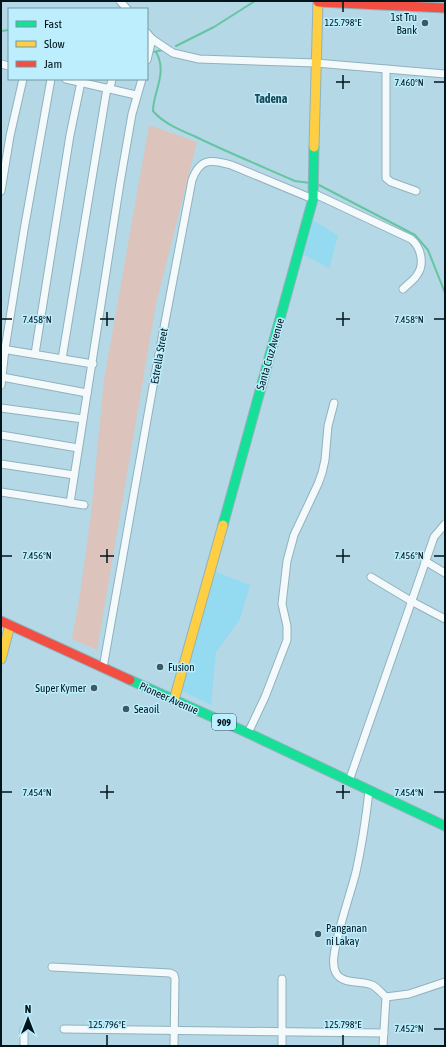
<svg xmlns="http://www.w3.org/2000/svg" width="446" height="1047" viewBox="0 0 446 1047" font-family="'Asap Condensed',sans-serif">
	<rect width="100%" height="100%" fill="#b4d8e5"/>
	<!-- built -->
	<g fill="#94daf1">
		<polygon points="313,220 338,236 329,268 304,255"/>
		<polygon points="216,572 250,585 240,619 216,652 211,705 182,691"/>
	</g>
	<!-- green -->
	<polygon fill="#dcc4bc" points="149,125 197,142 156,304 97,650 72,639 80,594 91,515 104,380"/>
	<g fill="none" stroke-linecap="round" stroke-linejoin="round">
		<!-- stream -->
		<g stroke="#65c5a2" stroke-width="2">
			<polyline points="1,31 9,30"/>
			<polyline points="176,46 214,27 255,1"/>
			<polyline points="153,52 163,50"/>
			<path d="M156,52C168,73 153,92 153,111C163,123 180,130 194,136C227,152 261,166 295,181L310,183"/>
			<polyline points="319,185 415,235 428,250 445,293"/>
		</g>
		<!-- street casing -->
		<g stroke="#90b2bd" stroke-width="9">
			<g id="street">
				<polyline points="120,1 127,9"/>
				<polyline points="147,33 152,39 173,53 199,59 316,63 445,74"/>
				<polyline points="147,60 152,39"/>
				<polyline points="1,64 9,66"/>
				<polyline points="386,69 386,178 391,182 416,191"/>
				<polyline points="66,79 136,95"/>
				<polyline points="110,88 112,79"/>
				<polyline points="1,191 10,136 23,79"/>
				<path d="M313,193L411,239C421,247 425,264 417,275C414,280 408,284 403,289"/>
				<polyline points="2,349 93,364"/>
				<polyline points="35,354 70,135 81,82"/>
				<polyline points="62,359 107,88"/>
				<polyline points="2,377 87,393"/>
				<polyline points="1,385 5,349 24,230 51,79"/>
				<polyline points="1,408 83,419"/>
				<polyline points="1,435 78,448"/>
				<polyline points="1,464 74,475"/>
				<polyline points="1,492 84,505"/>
				<polyline points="70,503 120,183 132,114 142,79"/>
				<polyline points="425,561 445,573"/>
				<polyline points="371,577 411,601 445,619"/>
				<path d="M103,668L155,375L192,180C200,158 211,159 231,165L313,199"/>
				<polyline points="248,733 265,697 287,640 287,626 282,604 287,561 294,535 318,484 322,473 325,460 328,426 334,403"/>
				<polyline points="349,781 434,537 445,524"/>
				<path d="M369,791C366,818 362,845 356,872C350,895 342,917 337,940C335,950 331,963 336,973C343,985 361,980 372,985C378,988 381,993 386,997L383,1046"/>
				<polyline points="52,967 170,973 174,975 175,979 174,1046"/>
				<polyline points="386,997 409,994 445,982"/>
				<polyline points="64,1029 384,1033"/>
				<polyline points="24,1030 24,1046"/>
				<polyline points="282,1046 282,979"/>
			</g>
		</g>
		<!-- fast casing -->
		<g stroke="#90b2bd" stroke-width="11">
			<g id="fast">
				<polyline points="223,525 313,199 314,147"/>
				<polyline points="130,680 248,733 445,826"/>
			</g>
		</g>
		<!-- slow casing -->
		<g stroke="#90b2bd" stroke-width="11">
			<g id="slow">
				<polyline points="314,147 318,1"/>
				<polyline points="1,659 10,625"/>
				<polyline points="174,700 223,525"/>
			</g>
		</g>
		<!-- jam casing -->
		<g stroke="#90b2bd" stroke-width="11">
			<g id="jam">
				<polyline points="318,2 445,8"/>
				<polyline points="1,621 130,680"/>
			</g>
		</g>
		<!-- street -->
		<use href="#street" stroke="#f4f9fb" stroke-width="7"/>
		<!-- fast -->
		<use href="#fast" stroke="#16e098" stroke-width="9"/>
		<!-- slow -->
		<use href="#slow" stroke="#ffcf43" stroke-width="9"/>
		<!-- jam -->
		<use href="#jam" stroke="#f24e42" stroke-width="9"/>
	</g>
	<!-- ticks -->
	<path fill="none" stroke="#00141b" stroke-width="1.5" d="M343,2V12M343,75V89M336,82H350M434,82H444M107,312V326M343,312V326M2,319H12M100,319H114M336,319H350M434,319H444M107,549V563M343,549V563M2,556H12M100,556H114M336,556H350M434,556H444M107,785V799M343,785V799M2,792H12M100,792H114M336,792H350M434,792H444M434,1029H444M107,1035V1045M343,1035V1045"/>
	<!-- markers -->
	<g fill="#3f5962" stroke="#bceefe" stroke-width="1.5">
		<circle cx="425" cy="23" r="4"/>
		<circle cx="160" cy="667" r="4"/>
		<circle cx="94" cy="688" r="4"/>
		<circle cx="126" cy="709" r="4"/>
		<circle cx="318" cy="934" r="4"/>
	</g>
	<g text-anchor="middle" stroke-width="3" stroke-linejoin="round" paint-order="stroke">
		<!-- shield labels -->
		<rect fill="#bceefe" stroke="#38555f" stroke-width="1" x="212" y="714" width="24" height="16" rx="3"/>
		<g font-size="10" font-weight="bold" fill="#00141b">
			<text x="224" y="726">909</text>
		</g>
		<!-- poi labels -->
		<g font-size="11" fill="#00141b" stroke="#bceefe" text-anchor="start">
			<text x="417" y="21" text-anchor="end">1st Tru<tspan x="417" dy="13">Bank</tspan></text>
			<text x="168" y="671">Fusion</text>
			<text x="86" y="692" text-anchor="end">Super Kymer</text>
			<text x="134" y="713">Seaoil</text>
			<text x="326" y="932">Panganan<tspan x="326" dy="13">ni Lakay</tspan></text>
		</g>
		<!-- street labels -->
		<g font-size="11" fill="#00141b" stroke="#bceefe">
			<text transform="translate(270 354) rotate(-74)" y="4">Santa Cruz Avenue</text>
			<text transform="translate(159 356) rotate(-80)" y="4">Estrella Street</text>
			<text transform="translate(169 698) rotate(24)" y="4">Pioneer Avenue</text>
		</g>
		<!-- neighbourhood labels -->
		<g font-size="12" font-weight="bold" fill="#194956" stroke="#bceefe">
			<text x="271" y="103">Tadena</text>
		</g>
	</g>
	<g font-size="10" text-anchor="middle" fill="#00141b" stroke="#bceefe" stroke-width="3" stroke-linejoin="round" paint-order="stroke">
		<text x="343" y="26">125.798°E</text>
		<text x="409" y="86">7.460°N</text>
		<text x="37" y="323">7.458°N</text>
		<text x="409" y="323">7.458°N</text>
		<text x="37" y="559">7.456°N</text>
		<text x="409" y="559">7.456°N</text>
		<text x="37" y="796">7.454°N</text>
		<text x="409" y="796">7.454°N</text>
		<text x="107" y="1028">125.796°E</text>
		<text x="343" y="1028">125.798°E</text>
		<text x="409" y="1032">7.452°N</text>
	</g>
	<!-- border -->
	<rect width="446" height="1047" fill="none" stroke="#00141b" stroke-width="4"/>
	<!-- legend -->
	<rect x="8" y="8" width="140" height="72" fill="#bceefe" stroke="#7197a3"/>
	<rect x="16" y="21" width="20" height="6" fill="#16e098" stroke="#7197a3"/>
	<text x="44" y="28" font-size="12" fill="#00141b">Fast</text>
	<rect x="16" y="41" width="20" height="6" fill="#ffcf43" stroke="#7197a3"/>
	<text x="44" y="48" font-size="12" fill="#00141b">Slow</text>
	<rect x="16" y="61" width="20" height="6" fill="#f24e42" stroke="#7197a3"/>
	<text x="44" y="68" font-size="12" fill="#00141b">Jam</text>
	<!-- north arrow -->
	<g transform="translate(28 1019)" stroke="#bceefe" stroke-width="3" paint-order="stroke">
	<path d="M0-3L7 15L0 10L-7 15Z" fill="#00141b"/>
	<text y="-6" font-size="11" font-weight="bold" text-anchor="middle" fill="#00141b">N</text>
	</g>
</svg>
